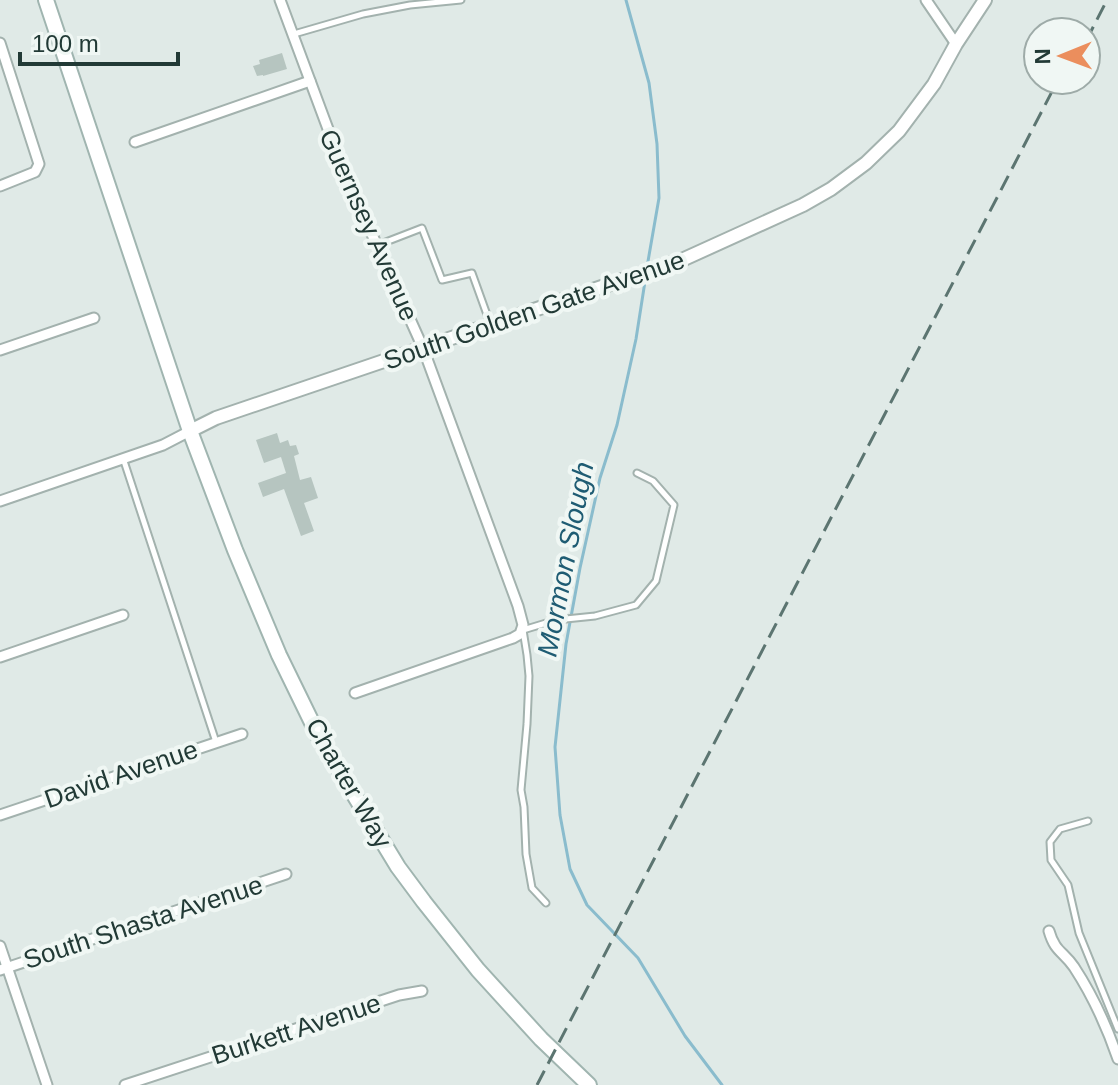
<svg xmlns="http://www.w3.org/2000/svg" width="1118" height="1085" viewBox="0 0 1118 1085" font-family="Helvetica,sans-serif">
	<rect width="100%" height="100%" fill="#e0eae7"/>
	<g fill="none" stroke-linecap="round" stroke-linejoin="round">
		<!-- stream -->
		<g stroke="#8abccd" stroke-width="3">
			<polyline points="626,0 649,83 657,144 659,198 647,267"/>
			<polyline points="646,275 636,339 617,425 600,478 580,568 566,644 555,747 560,815 570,869 587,905 638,958 685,1036 722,1085"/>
		</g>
	</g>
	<!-- building -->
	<g fill="#b6c5c0">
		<polygon points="282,53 287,69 263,76 263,75 257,76 253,66 260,64 259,60"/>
		<polygon points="277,433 280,443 288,440 290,446 296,445 299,454 294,456 300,480 311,477 318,498 304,503 314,531 301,536 284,489 263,497 258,483 286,473 281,457 264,463 256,440"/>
	</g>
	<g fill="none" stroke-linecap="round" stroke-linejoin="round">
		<!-- service casing -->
		<g stroke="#a3b2ae" stroke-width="9">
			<g id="service">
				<polyline points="294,34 363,14 410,5 461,0"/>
				<polyline points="378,245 422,228 442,280 472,273 490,323"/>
				<polyline points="123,458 216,742"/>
				<polyline points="1088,821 1060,829 1050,842 1051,860 1068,885 1079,933 1118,1029"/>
				<polyline points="546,903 532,888 526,854 524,807 521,790 527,724 529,676 527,655 523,630 556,620 595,616 636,605 656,581 674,505 653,481 637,473"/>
			</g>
		</g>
		<!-- minor casing -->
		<g stroke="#a3b2ae" stroke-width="13">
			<g id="minor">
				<polyline points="280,0 344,172 423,348 518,606 523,625 520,634 513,638 355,693"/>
				<polyline points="926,0 956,44"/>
				<polyline points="0,43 39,164 35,172 0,186"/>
				<polyline points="135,142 310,81"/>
				<polyline points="0,350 94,318"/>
				<polyline points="0,501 163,445 190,431"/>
				<polyline points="0,657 123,615"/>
				<polyline points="0,815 242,734"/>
				<path d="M1049,931C1055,952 1063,951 1074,967C1093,996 1107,1027 1118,1059"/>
				<polyline points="0,946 47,1085"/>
				<polyline points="0,970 286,874"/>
				<polyline points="125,1085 399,995 422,991"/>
			</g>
		</g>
		<!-- tertiary casing -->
		<g stroke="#a3b2ae" stroke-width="16">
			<polyline id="tertiary" points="190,431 216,418 684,259 803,205 831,189 866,163 899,131 934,84 956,44 985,0"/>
		</g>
		<!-- secondary casing -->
		<g stroke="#a0b5b0" stroke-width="18">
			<polyline id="secondary" points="46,0 190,431 235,550 279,655 319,737 398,867 424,902 478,970 541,1039 589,1085"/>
		</g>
		<!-- service -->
		<use href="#service" stroke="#fff" stroke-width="5"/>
		<!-- minor -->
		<use href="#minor" stroke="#fff" stroke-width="9"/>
		<!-- tertiary -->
		<use href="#tertiary" stroke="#fff" stroke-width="12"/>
		<!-- secondary -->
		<use href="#secondary" stroke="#fff" stroke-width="14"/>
		<!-- rail -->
		<g stroke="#5c7571" stroke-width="3" stroke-dasharray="16 8" stroke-linecap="butt">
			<polyline points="1086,41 1107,0"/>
			<polyline points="537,1085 1058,80"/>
		</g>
	</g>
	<g text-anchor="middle" stroke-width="8" stroke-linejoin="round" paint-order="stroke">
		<!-- street labels -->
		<g font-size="26" fill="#223a36" stroke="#f0f7f4">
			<text transform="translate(369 225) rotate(66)" y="9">Guernsey Avenue</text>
			<text transform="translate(534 310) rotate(-19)" y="9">South Golden Gate Avenue</text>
			<text transform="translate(121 774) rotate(-19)" y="9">David Avenue</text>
			<text transform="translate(349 783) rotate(60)" y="9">Charter Way</text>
			<text transform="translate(143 922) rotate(-18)" y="9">South Shasta Avenue</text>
			<text transform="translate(296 1029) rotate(-18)" y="9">Burkett Avenue</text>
		</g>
		<!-- water labels -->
		<g font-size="28" font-style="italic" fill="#1f5c73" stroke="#f0f7f4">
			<text transform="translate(565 559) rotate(-79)" y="10">Mormon Slough</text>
		</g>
	</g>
	<!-- north arrow -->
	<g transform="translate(1062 56) rotate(269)"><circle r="38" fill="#f0f7f4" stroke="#9eaba8" stroke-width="2"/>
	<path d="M0-6L14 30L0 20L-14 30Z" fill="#eb8e5d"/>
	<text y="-12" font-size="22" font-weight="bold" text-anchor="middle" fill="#223a36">N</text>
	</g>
	<!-- scale -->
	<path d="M20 52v12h158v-12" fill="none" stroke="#223a36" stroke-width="4"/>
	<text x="32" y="52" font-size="24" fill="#223a36" stroke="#f0f7f4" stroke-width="6" paint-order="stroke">100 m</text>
</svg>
